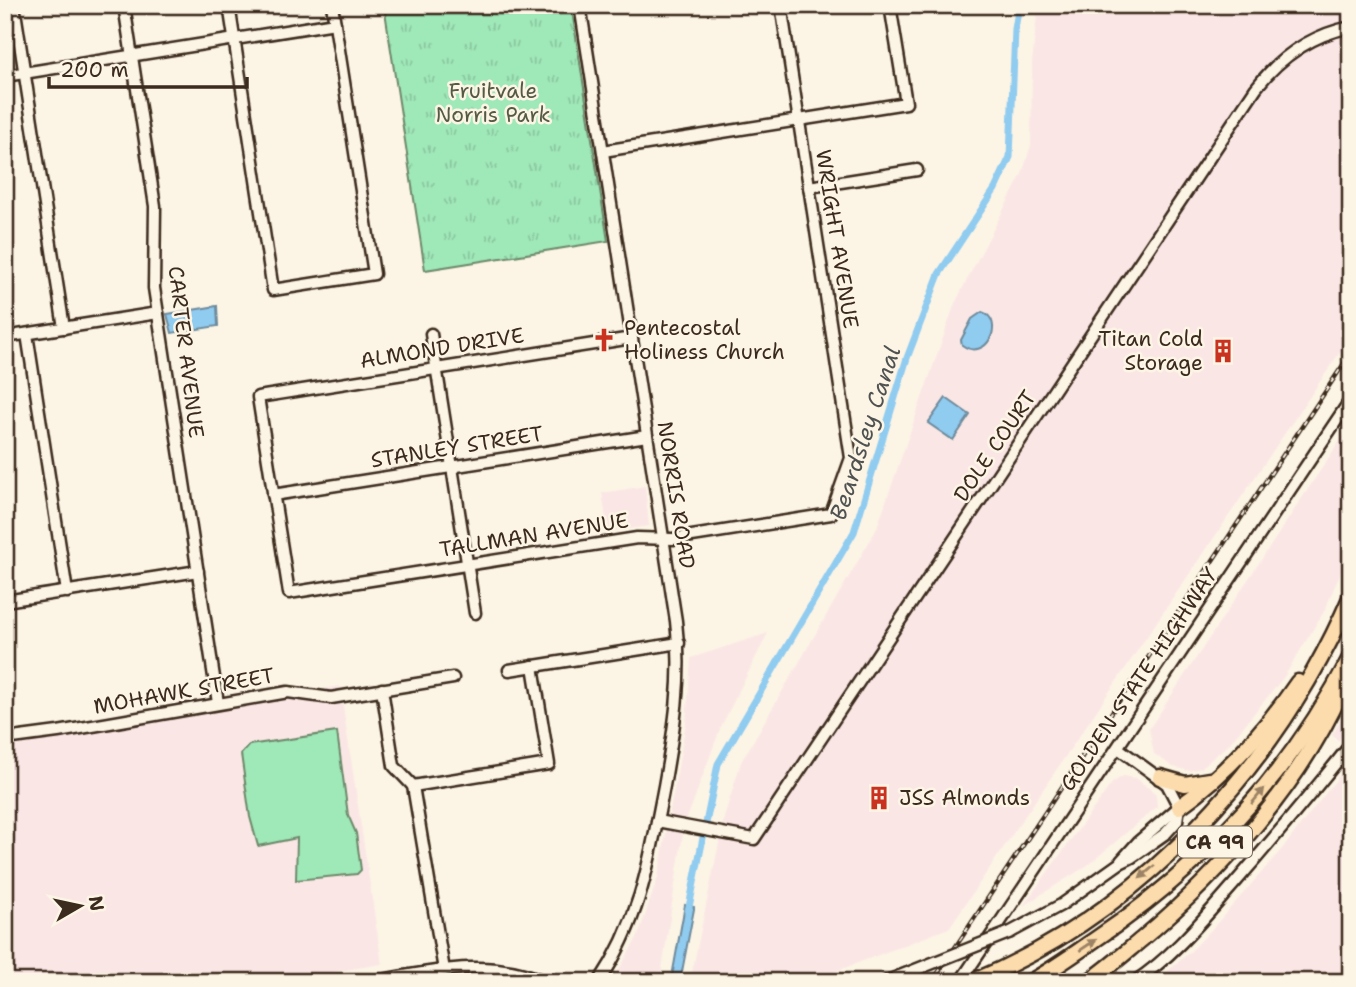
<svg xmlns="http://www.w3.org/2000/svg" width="1356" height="987" viewBox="0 0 1356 987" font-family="'Shantell Sans',sans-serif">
	<defs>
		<pattern id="park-tufts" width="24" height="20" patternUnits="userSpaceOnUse" patternTransform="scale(1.75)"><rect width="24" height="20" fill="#9fe8b8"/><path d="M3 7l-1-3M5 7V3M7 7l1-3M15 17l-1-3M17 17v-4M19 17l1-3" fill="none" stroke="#8ac79e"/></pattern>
	</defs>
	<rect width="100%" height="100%" fill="#fcf5e5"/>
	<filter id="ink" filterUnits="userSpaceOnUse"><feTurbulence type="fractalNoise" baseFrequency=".0143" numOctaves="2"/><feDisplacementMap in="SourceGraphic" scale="14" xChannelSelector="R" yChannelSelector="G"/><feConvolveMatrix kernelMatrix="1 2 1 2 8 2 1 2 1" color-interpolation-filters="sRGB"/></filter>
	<g filter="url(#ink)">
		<!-- built -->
		<g fill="#fae7e5">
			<polygon points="1038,5 1351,5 1351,336 949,928 808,982 690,982 725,814 741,762 876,530 955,303 1022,174 1031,145 1032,63"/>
			<polygon points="1351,424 1351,547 1325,610 1284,677 1229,744 1201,768 1189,771 1173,767 1154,754 1149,729"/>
			<polygon points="645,486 649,526 608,532 602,493"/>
			<polygon points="768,633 720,729 684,827 660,982 612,982 638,936 658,877 686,723 691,658"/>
			<polygon points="340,686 382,964 274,982 5,982 5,741"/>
			<polygon points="1351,702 1351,726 1338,741 1332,735"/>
			<polygon points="1351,761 1351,982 1155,982 1190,952 1211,930 1281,850"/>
			<polygon points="1123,776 1136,778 1156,794 1157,807 1088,865 1023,906 1112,783"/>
			<polygon points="488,975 514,982 415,982 446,977"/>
		</g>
		<!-- green -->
		<polygon fill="#9fe8b8" stroke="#6d896b" stroke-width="2" points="337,732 348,815 356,833 361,870 357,874 296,880 297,838 258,846 250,817 241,754 249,745"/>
		<!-- park -->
		<polygon fill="url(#park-tufts)" stroke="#6d896b" stroke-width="2" points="384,5 571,5 608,241 425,270"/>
		<!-- water -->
		<g fill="#90cbf0" stroke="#6e8b9c" stroke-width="2">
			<polygon points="217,306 218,326 172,333 167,314"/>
			<path d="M982,312C1006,320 987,363 962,345L961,340L972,319Z"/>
			<polygon points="946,398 970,415 953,440 928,423"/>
			<polygon points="685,905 694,907 694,909 680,982 671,982"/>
		</g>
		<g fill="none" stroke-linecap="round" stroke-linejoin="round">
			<!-- canal -->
			<polyline stroke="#90cbf0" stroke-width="7" points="688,912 718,764 854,532 907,358 939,274 995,189 1010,157 1015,29 1019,5"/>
			<!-- minor casing -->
			<g stroke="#3b2a1e" stroke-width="15">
				<g id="minor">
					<polyline points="14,5 64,328"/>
					<polyline points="124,5 155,206 154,288 218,703"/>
					<polyline points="229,5 273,290 374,274 332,5"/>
					<path d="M580,5L676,621C683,678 674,730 664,786C650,858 641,919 599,982"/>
					<polyline points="5,76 335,23"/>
					<polyline points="603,151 906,103 890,5"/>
					<polyline points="809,187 917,170"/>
					<polyline points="27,334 67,592"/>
					<polyline points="431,334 475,613"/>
					<polyline points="5,337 158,313"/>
					<polyline points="632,338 258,397 289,593 637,538 673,539 831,514 851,458 781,5"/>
					<polyline points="273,495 647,436"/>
					<polyline points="5,601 198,571"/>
					<polyline points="509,670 679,643"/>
					<polyline points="382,689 394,766 413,786"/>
					<polyline points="5,739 58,732 288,692 331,698 453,678"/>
					<polyline points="413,786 549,764 533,666"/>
					<polyline points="413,786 444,970"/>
					<path d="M657,821L754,839L1256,88C1280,57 1311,35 1351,27"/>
					<polyline points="1121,861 1138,842 1179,807"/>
					<polyline points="1011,932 1061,905 1120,863 1132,857 1166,833 1177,821 1179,807 1167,784 1118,748"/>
					<path d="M370,982C428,972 490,956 546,982"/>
					<polyline points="885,982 900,976"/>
					<polyline points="960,982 1351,399"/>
					<path d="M1134,982C1174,956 1203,919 1234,884C1274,838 1313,792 1351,744"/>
				</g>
			</g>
			<!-- highway casing -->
			<g stroke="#3b2a1e" stroke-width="19">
				<g id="highway">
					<polyline points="1160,777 1185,784 1209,780"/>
					<path d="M1179,807C1226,774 1266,729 1298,682"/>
					<path d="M972,982C1143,912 1279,763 1351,596"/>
					<path d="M1030,982C1052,970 1073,955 1093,941C1202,868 1291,773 1351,656"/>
					<path d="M1088,982C1107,969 1125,953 1142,939C1221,872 1300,785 1342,690"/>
				</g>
			</g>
			<!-- minor -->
			<use href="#minor" stroke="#fcf5e5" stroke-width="10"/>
			<!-- highway -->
			<use href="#highway" stroke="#fcdcac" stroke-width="14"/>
			<!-- rail casing -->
			<g stroke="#3b2a1e" stroke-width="4.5">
				<polyline id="rail" points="932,982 1351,353"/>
			</g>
			<!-- rail -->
			<use href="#rail" stroke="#fcf5e5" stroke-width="2" stroke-dasharray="5" stroke-linecap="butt"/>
			<!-- minor-bridge casing -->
			<g stroke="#3b2a1e" stroke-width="15" stroke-linecap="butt">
				<polyline id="minor-bridge" points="900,976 1011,932"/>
			</g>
			<!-- minor-bridge -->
			<use href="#minor-bridge" stroke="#fcf5e5" stroke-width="10"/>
		</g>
		<!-- one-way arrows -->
		<defs><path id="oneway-solid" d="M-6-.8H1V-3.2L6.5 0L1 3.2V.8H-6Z" transform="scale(1.75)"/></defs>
		<g fill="#9c8365">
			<use href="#oneway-solid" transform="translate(1258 796) rotate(-50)"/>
			<use href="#oneway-solid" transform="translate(1147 872) rotate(139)"/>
			<use href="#oneway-solid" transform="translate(1088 945) rotate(-34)"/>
		</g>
	</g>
	<!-- icons -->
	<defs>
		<g id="church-bare" transform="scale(1.89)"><path d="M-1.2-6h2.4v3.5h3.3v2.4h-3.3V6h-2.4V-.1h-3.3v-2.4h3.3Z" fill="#c8321e" stroke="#fcf5e5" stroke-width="2.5" paint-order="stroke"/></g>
		<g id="building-bare" transform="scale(1.89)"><path d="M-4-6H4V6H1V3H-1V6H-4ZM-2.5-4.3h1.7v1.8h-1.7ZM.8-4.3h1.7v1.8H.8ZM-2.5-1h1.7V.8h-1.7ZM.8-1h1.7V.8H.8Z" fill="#c8321e" stroke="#fcf5e5" stroke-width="2.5" paint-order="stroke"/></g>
	</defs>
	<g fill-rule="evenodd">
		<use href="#church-bare" x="604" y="340"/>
		<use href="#building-bare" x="1223" y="351"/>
		<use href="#building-bare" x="879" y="798"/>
	</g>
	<g text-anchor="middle" stroke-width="5" stroke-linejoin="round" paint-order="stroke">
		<!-- shield labels -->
		<rect fill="#fcf5e5" stroke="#75675a" stroke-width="2" x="1178" y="826.5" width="74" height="31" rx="5"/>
		<g font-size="19" font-weight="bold" fill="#3b2a1e">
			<text x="1215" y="849">CA 99</text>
		</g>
		<!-- park labels -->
		<g font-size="21" fill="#545a44" stroke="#fcf5e5">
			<text x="493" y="98">Fruitvale<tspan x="493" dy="24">Norris Park</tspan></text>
		</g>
		<!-- street labels -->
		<g font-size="21" fill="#3b2a1e" stroke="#fcf5e5">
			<text transform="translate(837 239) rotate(81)" y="7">WRIGHT AVENUE</text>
			<text transform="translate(442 348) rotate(-9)" y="7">ALMOND DRIVE</text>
			<text transform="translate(186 352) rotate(83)" y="7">CARTER AVENUE</text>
			<text transform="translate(995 446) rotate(-56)" y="7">DOLE COURT</text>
			<text transform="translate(457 447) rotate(-9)" y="7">STANLEY STREET</text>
			<text transform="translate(676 495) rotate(81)" y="7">NORRIS ROAD</text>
			<text transform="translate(534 535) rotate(-9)" y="7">TALLMAN AVENUE</text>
			<text transform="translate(1139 679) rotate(-56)" y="7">GOLDEN STATE HIGHWAY</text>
			<text transform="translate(184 691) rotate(-10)" y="7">MOHAWK STREET</text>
		</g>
		<!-- poi labels -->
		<g font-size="21" fill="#3b2a1e" stroke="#fcf5e5" text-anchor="start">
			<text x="624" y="335">Pentecostal<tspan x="624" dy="24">Holiness Church</tspan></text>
			<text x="1203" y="346" text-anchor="end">Titan Cold<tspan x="1203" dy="24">Storage</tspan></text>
			<text x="899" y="805">JSS Almonds</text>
		</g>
		<!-- water labels -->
		<g font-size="23" font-style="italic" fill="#505252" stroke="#fcf5e5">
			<text transform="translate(865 433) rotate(-72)" y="8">Beardsley Canal</text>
		</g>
	</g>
	<!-- margin -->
	<rect width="1356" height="987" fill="none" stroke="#fcf5e5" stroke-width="28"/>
	<rect x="14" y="14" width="1328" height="959" fill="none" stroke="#3b2a1e" stroke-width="2.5" filter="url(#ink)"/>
	<!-- north arrow -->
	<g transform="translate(80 906) rotate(81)" stroke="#fcf5e5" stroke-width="5" paint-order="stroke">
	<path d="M0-5L12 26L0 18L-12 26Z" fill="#3b2a1e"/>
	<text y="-10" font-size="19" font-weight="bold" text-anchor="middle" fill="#3b2a1e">N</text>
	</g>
	<!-- scale -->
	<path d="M49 77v10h198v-10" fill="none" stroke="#3b2a1e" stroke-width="3.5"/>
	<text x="60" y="77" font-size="21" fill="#3b2a1e" stroke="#fcf5e5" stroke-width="5" paint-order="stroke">200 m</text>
</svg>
